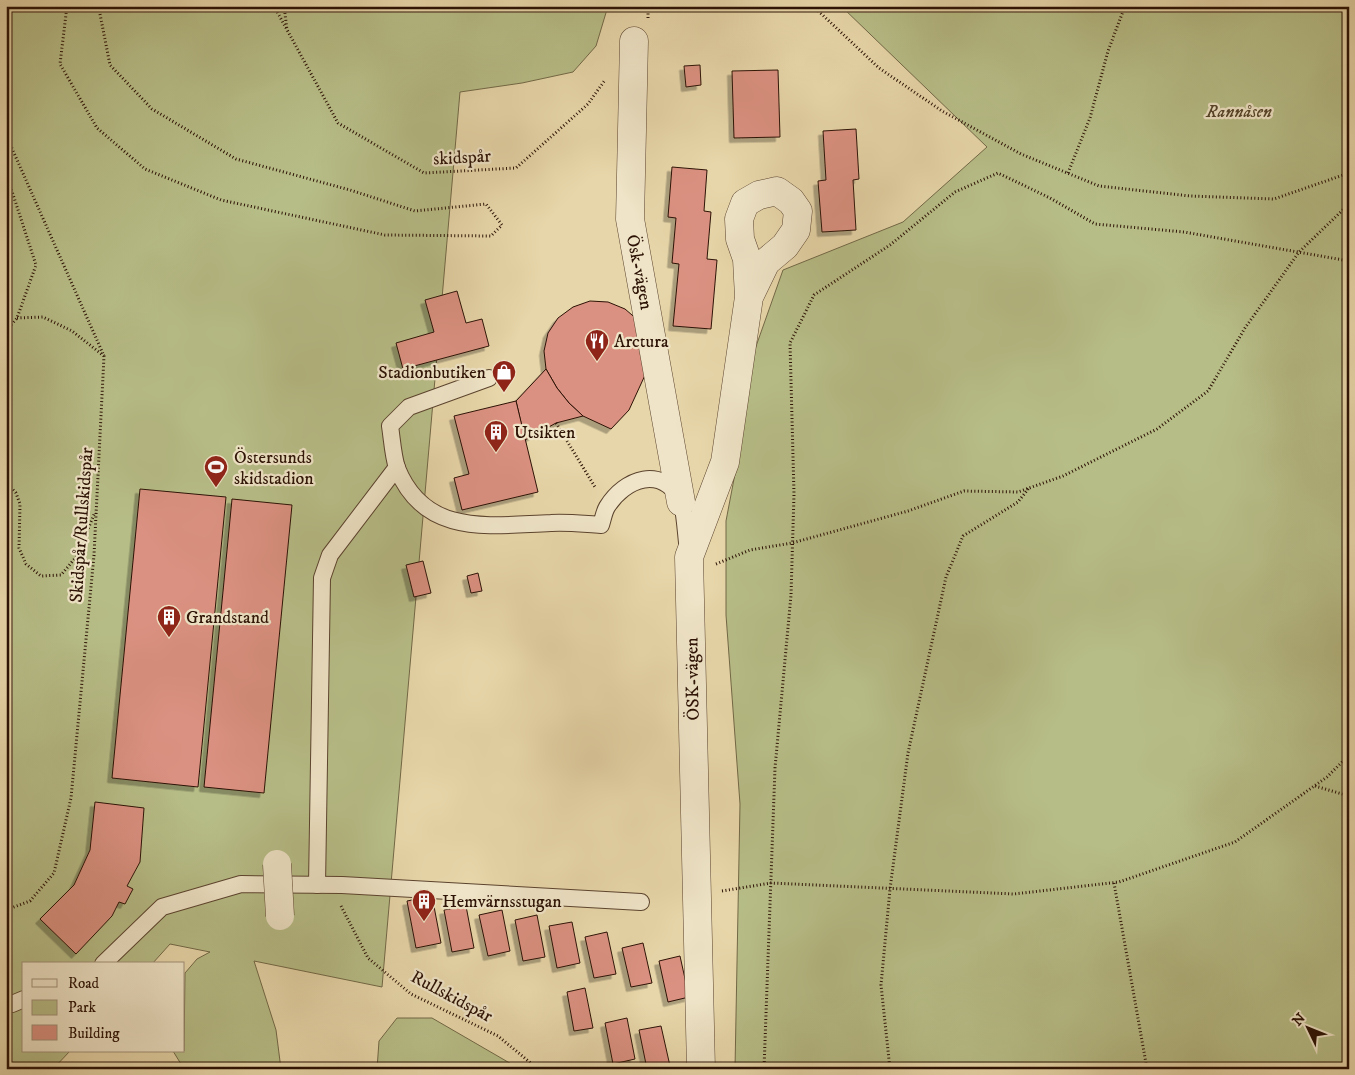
<svg xmlns="http://www.w3.org/2000/svg" width="1355" height="1075" viewBox="0 0 1355 1075" font-family="'IM FELL DW Pica',serif">
	<defs>
		<filter id="shadow"><feDropShadow dx="-4.5" dy="4.5" stdDeviation="0" flood-color="#0004"/></filter>
	</defs>
	<rect width="100%" height="100%" fill="#e7d6a9"/>
	<filter id="stains"><feTurbulence type="fractalNoise" baseFrequency=".004" numOctaves="4"/><feColorMatrix values="0 0 0 0 .2 0 0 0 0 .09 0 0 0 0 .02 0 0 0 .5 -.17"/></filter>
	<radialGradient id="worn" r=".72"><stop offset=".6" stop-color="#630" stop-opacity="0"/><stop offset="1" stop-color="#630" stop-opacity=".3"/></radialGradient>
	<!-- green -->
	<g fill="#b7bd87" stroke="#726846">
		<polygon points="6,6 608,6 596,46 573,72 522,83 460,92 382,987 254,961 276,1030 281,1069 184,1069 173,1051 184,1051 185,973 197,959 210,952 170,944 152,964 24,964 24,1051 70,1051 53,1069 6,1069"/>
		<polygon points="841,6 1349,6 1349,1069 735,1069 740,804 726,615 726,521 742,437 754,352 783,270 903,222 987,147"/>
		<polygon points="397,1018 432,1018 520,1069 377,1069 379,1041"/>
	</g>
	<!-- building -->
	<g fill="#db9181" stroke="#2c1205" filter="url(#shadow)">
		<polygon points="700,65 701,85 686,87 684,66"/>
		<polygon points="778,70 780,137 734,138 732,71"/>
		<polygon points="856,129 859,179 853,180 856,230 822,232 818,181 826,180 823,131"/>
		<polygon points="672,167 707,170 704,211 711,212 707,259 717,260 711,329 673,326 679,264 672,263 676,218 668,217"/>
		<polygon points="457,291 466,323 482,319 489,346 403,369 396,343 434,332 425,300"/>
		<polygon points="590,301 608,302 625,309 639,321 646,373 629,410 611,429 583,416 569,403 557,388 546,369 544,351 548,333 558,318 573,307"/>
		<polygon points="546,369 557,388 569,403 583,416 556,423 525,440 516,401"/>
		<polygon points="516,401 538,492 462,510 454,478 469,474 454,416"/>
		<polygon points="140,489 226,497 198,787 112,778"/>
		<polygon points="232,499 292,505 264,793 204,787"/>
		<polygon points="423,561 431,593 414,597 406,565"/>
		<polygon points="478,573 482,591 471,593 467,576"/>
		<polygon points="95,802 144,808 140,862 127,886 133,889 125,904 119,902 112,916 76,954 40,919 74,885 90,850"/>
		<polygon points="432,896 441,943 416,948 407,901"/>
		<polygon points="466,906 474,948 452,952 444,910"/>
		<polygon points="502,910 510,951 488,956 479,915"/>
		<polygon points="537,915 545,957 523,961 515,920"/>
		<polygon points="572,922 580,963 557,968 549,926"/>
		<polygon points="607,932 616,974 594,978 585,937"/>
		<polygon points="643,943 652,983 631,987 622,948"/>
		<polygon points="680,956 689,997 668,1002 659,961"/>
		<polygon points="585,988 593,1028 574,1031 567,992"/>
		<polygon points="627,1018 635,1059 613,1064 605,1023"/>
		<polygon points="661,1026 670,1066 647,1069 639,1030"/>
	</g>
	<g fill="none" stroke-linecap="round" stroke-linejoin="round">
		<!-- lane casing -->
		<g stroke="#5b432e" stroke-width="18">
			<g id="lane">
				<path d="M489,378L409,407L390,426C392,439 393,456 397,468C425,538 491,525 551,523C568,522 584,524 601,525C603,519 604,512 607,507C625,478 662,465 681,501C685,510 686,539 688,550"/>
				<polyline points="317,885 322,578 330,555 397,467"/>
				<polyline points="103,964 162,907 241,884 342,885 641,902"/>
				<polyline points="6,1003 12,1004 24,999"/>
			</g>
		</g>
		<!-- street casing -->
		<g stroke="#5b432e" stroke-width="29">
			<g id="street">
				<polyline points="634,41 630,219 681,502"/>
				<polyline points="701,1069 689,557 725,462 749,297 747,259 740,239 739,219 745,203 759,195 777,191 791,201 798,211 796,230 785,246 766,262 749,297"/>
			</g>
		</g>
		<!-- path -->
		<g stroke="#2c1205" stroke-width="3" stroke-dasharray="1 2.5" stroke-linecap="butt">
			<polyline points="67,6 60,64 97,128 145,169 221,200 385,235 491,236 502,225 486,204 415,211 350,190 236,159 152,109 110,65 100,14 102,6"/>
			<polyline points="274,6 338,123 424,173 516,168 588,104 605,80"/>
			<polyline points="284,6 287,30"/>
			<polyline points="813,6 879,68 942,111 1021,154 1099,186 1190,196 1274,199 1349,173"/>
			<polyline points="648,18 648,6"/>
			<polyline points="6,135 104,356 94,555 71,798 54,873 30,901 6,910"/>
			<polyline points="6,173 36,265 17,318 6,331"/>
			<polyline points="1068,173 1090,118 1108,51 1125,6"/>
			<polyline points="17,318 43,317 72,331 104,356"/>
			<polyline points="556,423 595,487"/>
			<polyline points="6,482 16,493 20,504 19,548 26,564 41,576 61,575 77,556 95,512"/>
			<polyline points="716,564 750,550 792,543 908,511 964,491 1018,492 1063,476 1157,429 1208,391 1245,328 1299,252 1349,204"/>
			<polyline points="1315,786 1349,796"/>
			<polyline points="1114,883 1147,1069"/>
			<polyline points="722,891 771,883 1014,894 1119,882 1235,842 1327,777 1349,755"/>
			<polyline points="341,906 368,958 411,994 498,1036 538,1069"/>
			<polyline points="764,1069 775,768 791,595 794,494 790,343 814,295 890,245 955,192 998,173 1050,198 1095,224 1184,232 1349,261"/>
			<polyline points="890,1069 881,985 890,889 908,753 946,577 963,536 1018,502 1029,488"/>
		</g>
		<!-- lane -->
		<use href="#lane" stroke="#efe4c7" stroke-width="16"/>
		<!-- street -->
		<use href="#street" stroke="#efe4c7" stroke-width="28"/>
		<!-- street-bridge casing -->
		<g stroke="#5b432e" stroke-width="29" stroke-linecap="butt">
			<polyline id="street-bridge" points="277,864 280,916"/>
		</g>
		<!-- street-bridge -->
		<use href="#street-bridge" stroke="#efe4c7" stroke-width="28"/>
	</g>
	<!-- icons -->
	<defs>
		<g id="restaurant-pin" transform="scale(1.25)"><path d="M0 17L-7.5 6A9.5 9.5 0 1 1 7.5 6Z" fill="#8f2418" stroke="#efe4c7"/><path d="M-5-6h1v4h1v-4h1v4h1v-4h1v5L-1.5 .5V6h-2V.5L-5-1ZM5-6V6H3V1.5H1.5Q1.5-4 5-6Z" fill="#fff"/></g>
		<g id="shop-pin" transform="scale(1.25)"><path d="M0 17L-7.5 6A9.5 9.5 0 1 1 7.5 6Z" fill="#8f2418" stroke="#efe4c7"/><path d="M-5-2.5h2.3a2.7 3.5 0 0 1 5.4 0H5L5.5 6h-11ZM-1.5-2.5h3a1.5 2.3 0 0 0-3 0Z" fill="#fff"/></g>
		<g id="building-pin" transform="scale(1.25)"><path d="M0 17L-7.5 6A9.5 9.5 0 1 1 7.5 6Z" fill="#8f2418" stroke="#efe4c7"/><path d="M-4-6H4V6H1V3H-1V6H-4ZM-2.5-4.3h1.7v1.8h-1.7ZM.8-4.3h1.7v1.8H.8ZM-2.5-1h1.7V.8h-1.7ZM.8-1h1.7V.8H.8Z" fill="#fff"/></g>
		<g id="stadium-pin" transform="scale(1.25)"><path d="M0 17L-7.5 6A9.5 9.5 0 1 1 7.5 6Z" fill="#8f2418" stroke="#efe4c7"/><path d="M0-5a6.5 5 0 1 0 0 10a6.5 5 0 1 0 0-10ZM-3.5-1.8h7v3.6h-7Z" fill="#fff"/></g>
	</defs>
	<g fill-rule="evenodd">
		<use href="#restaurant-pin" x="597" y="341"/>
		<use href="#shop-pin" x="504" y="372"/>
		<use href="#building-pin" x="496" y="432"/>
		<use href="#stadium-pin" x="216" y="467"/>
		<use href="#building-pin" x="169" y="617"/>
		<use href="#building-pin" x="424" y="901"/>
	</g>
	<g text-anchor="middle" stroke-width="4.5" stroke-linejoin="round" paint-order="stroke">
		<!-- park labels -->
		<g font-size="18" font-style="italic" fill="#56452c" stroke="#efe4c7">
			<text x="1239" y="117">Rannåsen</text>
		</g>
		<!-- street labels -->
		<g font-size="18" fill="#2c1205" stroke="#efe4c7">
			<text transform="translate(462 157) rotate(-3)" y="6">skidspår</text>
			<text transform="translate(640 272) rotate(79)" y="6">Ösk-vägen</text>
			<text transform="translate(81 525) rotate(-86)" y="6">Skidspår/Rullskidspår</text>
			<text transform="translate(692 679) rotate(-91)" y="6">ÖSK-vägen</text>
			<text transform="translate(452 996) rotate(28)" y="6">Rullskidspår</text>
		</g>
		<!-- poi labels -->
		<g font-size="18" fill="#2c1205" stroke="#efe4c7" text-anchor="start">
			<text x="614" y="347">Arctura</text>
			<text x="486" y="378" text-anchor="end">Stadionbutiken</text>
			<text x="514" y="438">Utsikten</text>
			<text x="234" y="463">Östersunds<tspan x="234" dy="21">skidstadion</tspan></text>
			<text x="186" y="623">Grandstand</text>
			<text x="442" y="907">Hemvärnsstugan</text>
		</g>
	</g>
	<!-- margin -->
	<rect width="1355" height="1075" fill="none" stroke="#e7d6a9" stroke-width="25"/>
	<rect x="8" y="8" width="1340" height="1060" fill="none" stroke="#2c1205" stroke-width="2.5"/>
	<rect x="12" y="12" width="1330" height="1050" fill="none" stroke="#2c1205"/>
	<!-- legend -->
	<rect x="22" y="962" width="162" height="90" fill="#efe4c7" stroke="#a19079"/>
	<rect x="32" y="979" width="25" height="8" fill="#efe4c7" stroke="#a19079"/>
	<text x="68" y="988" font-size="15" fill="#2c1205">Road</text>
	<rect x="32" y="1000" width="25" height="15" fill="#b7bd87" stroke="#a19079"/>
	<text x="68" y="1012" font-size="15" fill="#2c1205">Park</text>
	<rect x="32" y="1025" width="25" height="15" fill="#db9181" stroke="#a19079"/>
	<text x="68" y="1038" font-size="15" fill="#2c1205">Building</text>
	<!-- north arrow -->
	<g transform="translate(1308 1028) rotate(313)" stroke="#efe4c7" stroke-width="4" paint-order="stroke">
	<path d="M0-4L9 19L0 12L-9 19Z" fill="#2c1205"/>
	<text y="-8" font-size="14" font-weight="bold" text-anchor="middle" fill="#2c1205">N</text>
	</g>
	<rect width="100%" height="100%" filter="url(#stains)"/>
	<rect width="100%" height="100%" fill="url(#worn)"/>
</svg>
